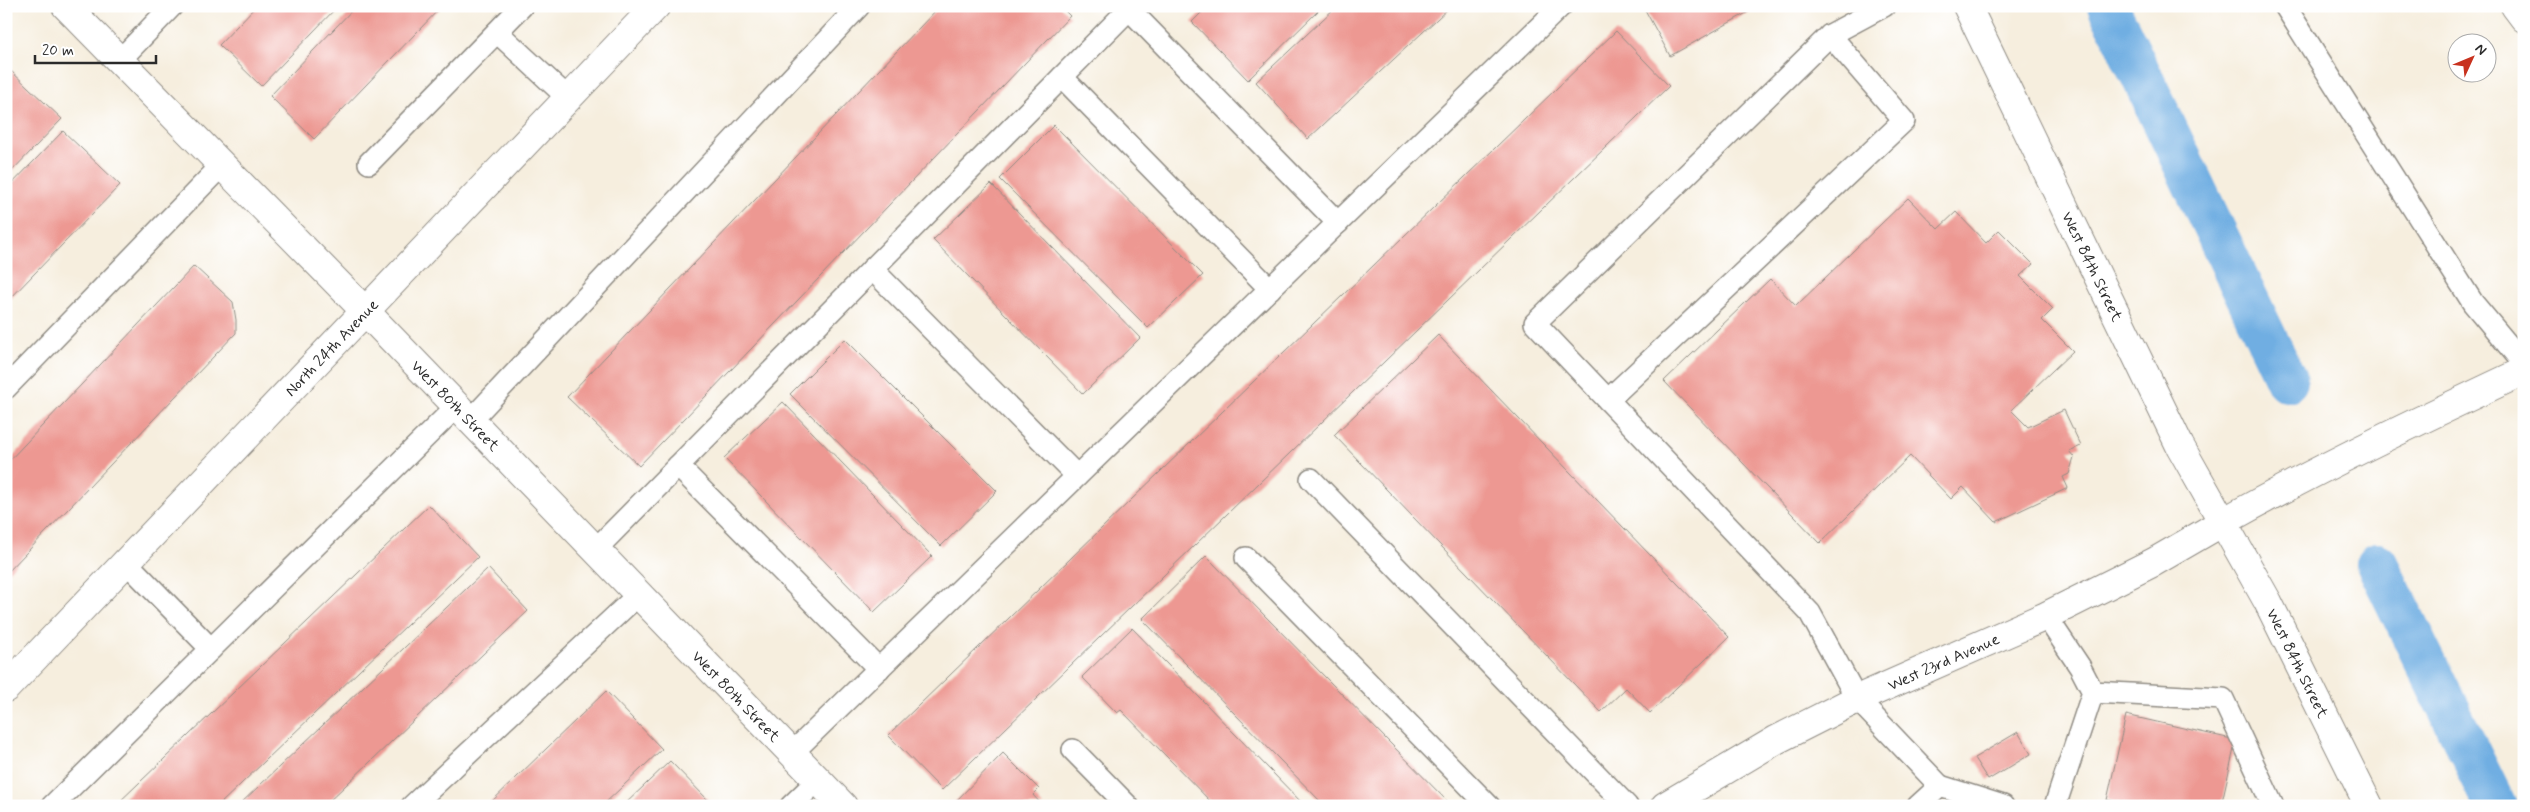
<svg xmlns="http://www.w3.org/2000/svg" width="2530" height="812" viewBox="0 0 2530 812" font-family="Mynerve,sans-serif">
	<rect width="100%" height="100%" fill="#fff"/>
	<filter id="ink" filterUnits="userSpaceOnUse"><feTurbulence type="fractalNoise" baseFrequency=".02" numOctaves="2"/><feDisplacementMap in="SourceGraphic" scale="10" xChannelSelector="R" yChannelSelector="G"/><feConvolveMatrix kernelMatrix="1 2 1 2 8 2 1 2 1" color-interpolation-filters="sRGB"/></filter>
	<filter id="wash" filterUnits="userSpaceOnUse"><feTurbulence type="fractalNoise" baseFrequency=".0096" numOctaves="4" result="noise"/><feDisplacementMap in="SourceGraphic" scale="20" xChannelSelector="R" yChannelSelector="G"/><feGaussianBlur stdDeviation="1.12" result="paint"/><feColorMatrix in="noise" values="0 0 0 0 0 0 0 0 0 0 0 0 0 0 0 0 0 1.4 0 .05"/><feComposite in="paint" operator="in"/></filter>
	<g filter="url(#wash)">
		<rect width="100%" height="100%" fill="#f6eede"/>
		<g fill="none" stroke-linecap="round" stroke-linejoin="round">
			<!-- canal -->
			<g stroke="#6faee2" stroke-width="42">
				<polyline points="2108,6 2287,381"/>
				<polyline points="2377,564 2496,806"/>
			</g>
		</g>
		<g id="blocks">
			<!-- building -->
			<g fill="#ed9892">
				<polygon points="256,6 338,6 261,86 219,45"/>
				<polygon points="356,6 442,6 314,139 270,96"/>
				<polygon points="940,6 1060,6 1070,16 639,466 567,397"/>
				<polygon points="1208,6 1323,6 1248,80 1192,22"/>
				<polygon points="1337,6 1451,6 1308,139 1256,82"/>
				<polygon points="1643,6 1759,6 1670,56"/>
				<polygon points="1616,31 1669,86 942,790 888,735"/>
				<polygon points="11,71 62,119 6,177 6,76"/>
				<polygon points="1054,125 1203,275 1148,328 1000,179"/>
				<polygon points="63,131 120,185 6,303 6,190"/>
				<polygon points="991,184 1140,338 1083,394 933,240"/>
				<polygon points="1908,198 1938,229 1956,212 1986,243 1999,230 2033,264 2020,276 2053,309 2042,320 2073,351 2011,410 2028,427 2064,410 2081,446 2069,451 2074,457 2069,474 2063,477 2068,488 1996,522 1963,487 1951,499 1910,456 1820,543 1664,381 1770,279 1796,306"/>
				<polygon points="194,266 233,302 236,320 236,333 6,574 6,464"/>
				<polygon points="1438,335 1729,637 1650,713 1626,688 1601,712 1334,435"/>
				<polygon points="845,339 997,491 941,546 790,394"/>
				<polygon points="783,402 932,556 874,612 724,458"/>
				<polygon points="429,505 478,557 218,806 115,806"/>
				<polygon points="1206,556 1452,806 1325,806 1142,619"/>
				<polygon points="488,568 528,611 324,806 238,806"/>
				<polygon points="1132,628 1305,806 1215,806 1121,710 1117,713 1082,677"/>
				<polygon points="606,691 662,749 602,806 487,806"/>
				<polygon points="2126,715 2236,740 2221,806 2135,806 2107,800"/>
				<polygon points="2018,732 2031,754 1988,780 1974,758"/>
				<polygon points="1003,753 1039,789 1033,795 1043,806 951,806"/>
				<polygon points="670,761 709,801 704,806 623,806"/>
			</g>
		</g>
	</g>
	<g filter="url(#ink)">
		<use href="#blocks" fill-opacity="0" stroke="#908c84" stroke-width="1"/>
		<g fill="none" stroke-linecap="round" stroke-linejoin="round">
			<!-- lane casing -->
			<g stroke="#908c84" stroke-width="24">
				<g id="lane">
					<polyline points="1126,6 1338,223"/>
					<polyline points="1884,6 1830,35 1535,323 1810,613 1857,699 1940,786 1918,806"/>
					<polyline points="2285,6 2473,303 2524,364"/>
					<polyline points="497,32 568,98"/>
					<polyline points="119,61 172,6"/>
					<polyline points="1062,77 1270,289"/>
					<polyline points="369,163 522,6"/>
					<polyline points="872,269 1077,476"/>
					<polyline points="6,388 222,165"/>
					<polyline points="1608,400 1904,121 1830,35"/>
					<polyline points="471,420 859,6"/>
					<polyline points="678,466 879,669"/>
					<polyline points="1311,479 1627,806"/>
					<polyline points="596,549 1132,6"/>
					<polyline points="1246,558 1489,806"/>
					<polyline points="126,562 211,649 457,406"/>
					<polyline points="2046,616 2080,667 2093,692 2223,699 2273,806"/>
					<polyline points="1073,750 1128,806"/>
					<polyline points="792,753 1561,6"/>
					<polyline points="1940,786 2003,806"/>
					<polyline points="52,806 211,649"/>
					<polyline points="412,806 639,594"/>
					<polyline points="791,806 818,780"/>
					<polyline points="2055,806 2093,692"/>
				</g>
			</g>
			<!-- street casing -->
			<g stroke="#908c84" stroke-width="30">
				<g id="street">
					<path id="s1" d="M66,6L365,311L843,806"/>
					<path id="s2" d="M1665,806L1776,740L1857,699L2046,616L2154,562L2223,522"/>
				</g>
			</g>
			<!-- secondary casing -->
			<g stroke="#908c84" stroke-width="30">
				<g id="secondary">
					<path id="s3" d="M1967,6L2180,446L2268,602L2369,806"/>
					<path d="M2223,522C2321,467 2422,419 2524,371"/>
					<path id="s4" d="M6,688L656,6"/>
				</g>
			</g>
			<!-- highway casing -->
			<g stroke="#908c84" stroke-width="30">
				<polyline id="highway" points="2515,6 2524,18"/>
			</g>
			<!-- lane -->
			<use href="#lane" stroke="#fff" stroke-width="21"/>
			<!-- street -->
			<use href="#street" stroke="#fff" stroke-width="28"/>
			<!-- secondary -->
			<use href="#secondary" stroke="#fff" stroke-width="28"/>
			<!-- highway -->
			<use href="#highway" stroke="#fff" stroke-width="28"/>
		</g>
	</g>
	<g text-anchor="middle" stroke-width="5" stroke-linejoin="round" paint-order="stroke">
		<!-- street labels -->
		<g font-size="16" fill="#2b2b2b" stroke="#fff">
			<text dy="6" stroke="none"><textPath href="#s3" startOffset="289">West 84th Street</textPath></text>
			<text dy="6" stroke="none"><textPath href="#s4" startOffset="471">North 24th Avenue</textPath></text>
			<text dy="6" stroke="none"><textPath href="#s1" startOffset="558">West 80th Street</textPath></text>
			<text dy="6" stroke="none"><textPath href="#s2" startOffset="314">West 23rd Avenue</textPath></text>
			<text dy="6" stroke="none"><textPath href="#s3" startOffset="736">West 84th Street</textPath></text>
			<text dy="6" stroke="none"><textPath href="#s1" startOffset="962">West 80th Street</textPath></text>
		</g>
	</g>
	<!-- margin -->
	<rect width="2530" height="812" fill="none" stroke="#fff" stroke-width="25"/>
	<!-- north arrow -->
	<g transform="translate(2472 58) rotate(46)"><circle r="24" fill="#ffffff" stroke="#aaaaaa"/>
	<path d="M0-4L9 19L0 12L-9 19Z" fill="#c8321e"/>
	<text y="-8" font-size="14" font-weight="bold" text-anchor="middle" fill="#2b2b2b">N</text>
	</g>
	<!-- scale -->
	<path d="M35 55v8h121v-8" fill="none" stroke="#2b2b2b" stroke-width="2.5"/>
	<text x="42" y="55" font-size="15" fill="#2b2b2b" stroke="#ffffff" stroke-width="4" paint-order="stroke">20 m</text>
</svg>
